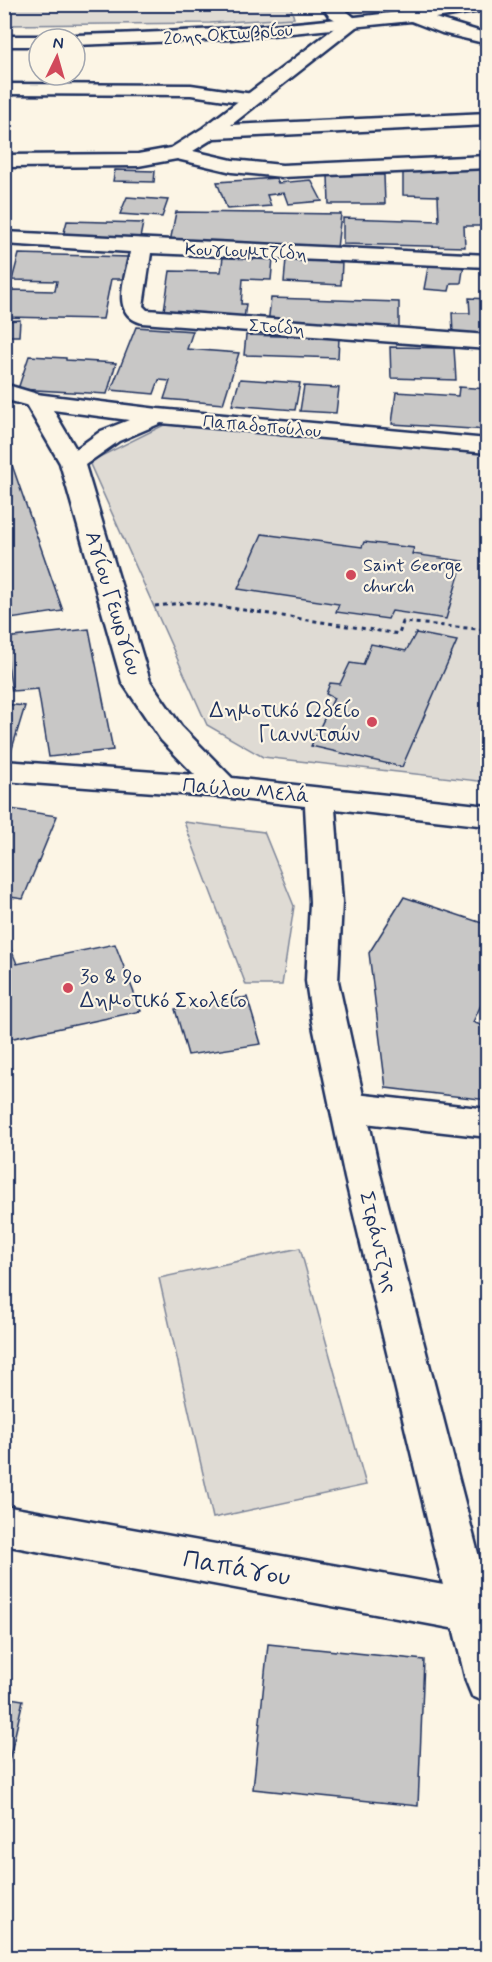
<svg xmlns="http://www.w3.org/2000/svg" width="492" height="1962" viewBox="0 0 492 1962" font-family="Mynerve,sans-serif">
	<rect width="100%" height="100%" fill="#fcf5e5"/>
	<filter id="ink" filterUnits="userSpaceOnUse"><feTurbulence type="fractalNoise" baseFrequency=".0167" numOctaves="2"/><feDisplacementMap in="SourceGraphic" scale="12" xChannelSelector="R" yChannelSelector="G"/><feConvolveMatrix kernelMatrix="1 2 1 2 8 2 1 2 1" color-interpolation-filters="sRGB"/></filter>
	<g filter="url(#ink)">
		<!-- green -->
		<g fill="#dfdbd4" stroke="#7d8599" stroke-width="1.5">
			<polygon points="290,5 294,18 210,23 5,25 5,5"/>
			<polygon points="170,422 487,452 487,782 263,757 207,725 89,462"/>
			<polygon points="184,822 264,832 294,906 282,985 246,985"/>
			<polygon points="300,1248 366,1485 213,1518 159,1278"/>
		</g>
		<!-- building -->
		<g fill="#c8c7c6" stroke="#1b2f5e" stroke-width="1.5">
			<polygon points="403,168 488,169 488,226 464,226 465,247 343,244 343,218 439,221 438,196 403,195"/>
			<polygon points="115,170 155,171 154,182 113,181"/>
			<polygon points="328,175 384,175 385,204 329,204"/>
			<polygon points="276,178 278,183 311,180 322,201 288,204 284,193 267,195 271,206 227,209 217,182"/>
			<polygon points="127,197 168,200 162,217 120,214"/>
			<polygon points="176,212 341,214 337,248 170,242"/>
			<polygon points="67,221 143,223 140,238 63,236"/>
			<polygon points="19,254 129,257 124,279 111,279 103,319 5,317 12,290 55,291 57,281 12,280"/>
			<polygon points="223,257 273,258 271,280 243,279 241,304 246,304 244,319 163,317 170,271 221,272"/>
			<polygon points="286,259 342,261 341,285 284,282"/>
			<polygon points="429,262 464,264 461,283 451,283 449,291 424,289"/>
			<polygon points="271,298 399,302 399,328 268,324"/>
			<polygon points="469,298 488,299 488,335 453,334 452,313 470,313"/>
			<polygon points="20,320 19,336 4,336 4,321"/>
			<polygon points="136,327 193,331 187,349 239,353 223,404 164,399 170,381 159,380 154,394 111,390"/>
			<polygon points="246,335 339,338 338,358 244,355"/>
			<polygon points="390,347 454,348 456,380 391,378"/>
			<polygon points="483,348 488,348 488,378 486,378"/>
			<polygon points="29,356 66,358 66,360 116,363 107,394 18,389"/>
			<polygon points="240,379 300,383 295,410 232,405"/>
			<polygon points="304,386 339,388 336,413 300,411"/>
			<polygon points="459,387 488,389 488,430 392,424 396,392 458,396"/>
			<polygon points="4,442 63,611 4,620"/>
			<polygon points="262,534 362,547 364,542 414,548 412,554 463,561 446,619 392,611 388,619 336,612 339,604 238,589"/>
			<polygon points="89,629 113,750 49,757 38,689 12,691 4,638"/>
			<polygon points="416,633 457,641 402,767 311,746 334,698 326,694 330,683 340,684 350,663 363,665 371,644 406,651"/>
			<polygon points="4,704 25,706 11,752 4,752"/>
			<polygon points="4,808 57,816 23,899 4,896"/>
			<polygon points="404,897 488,925 488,990 473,1022 488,1028 488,1100 386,1088 369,953"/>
			<polygon points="4,932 17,964 115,944 141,1011 4,1040"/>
			<polygon points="247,997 261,1044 188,1055 175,1009"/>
			<polygon points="268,1644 424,1660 418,1806 253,1789"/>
			<polygon points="4,1697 23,1700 4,1783"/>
		</g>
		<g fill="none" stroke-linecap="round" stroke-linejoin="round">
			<!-- lane casing -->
			<g stroke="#1b2f5e" stroke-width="5">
				<polygon id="lane" points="4,84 191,85 253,94 261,99 253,104 191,95 4,94"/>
			</g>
			<!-- street casing -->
			<g stroke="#1b2f5e" stroke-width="5">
				<g id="street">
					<polygon points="321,4 338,4 361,23 231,125 488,113 488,125 214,138 193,151 232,160 282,165 488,156 488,168 282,177 232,172 177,159 138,166 4,167 4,155 138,154 171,148 203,128 341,23 329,16"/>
					<path d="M4,232L488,255V267L151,253L143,306L147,310L488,335V349L142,323C109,314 126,277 130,252L4,244Z"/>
					<polygon points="4,384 44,396 48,401 44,406 36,408 4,399"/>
					<polygon points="347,1093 488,1109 488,1137 347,1121 335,1117 329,1107 335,1097"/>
					<polygon points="4,1506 488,1593 488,1635 4,1545"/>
				</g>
			</g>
			<!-- secondary casing -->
			<g stroke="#1b2f5e" stroke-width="5">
				<g id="secondary">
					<path d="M456,4H488V10L435,18L488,34V44L442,33L411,21L231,39L75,45V39H67L75,35C203,32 329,23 456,4Z"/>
					<polygon points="4,36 39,36 46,39 39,39 39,46 4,46"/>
					<path d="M36,394L158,409L488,439V453L161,423L119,441L85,465L150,681L181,726L232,778L488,806V826L335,809L342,902L338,981L381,1178L488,1592V1703L472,1696L466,1681L345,1178L312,1021L306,981L310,902L305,806L223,797L4,781V761L195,775L161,740L122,682L60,463L24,401L28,396ZM53,410L129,420L101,431L76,449Z"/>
				</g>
			</g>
			<!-- path -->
			<polyline stroke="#1b2f5e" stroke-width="3" stroke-dasharray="4 4" stroke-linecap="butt" points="155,606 192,602 399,634 403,622 488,630"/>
			<!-- lane -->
			<use href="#lane" fill="#fcf5e5" fill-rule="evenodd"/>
			<!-- street -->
			<use href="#street" fill="#fcf5e5" fill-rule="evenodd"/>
			<!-- secondary -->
			<use href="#secondary" fill="#fcf5e5" fill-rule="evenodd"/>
		</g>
	</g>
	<!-- markers -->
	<g fill="#d1495b" stroke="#fcf5e5" stroke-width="2">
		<circle cx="351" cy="575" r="6"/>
		<circle cx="372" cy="722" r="6"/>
		<circle cx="68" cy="988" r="6"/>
	</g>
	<g text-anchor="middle" stroke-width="4.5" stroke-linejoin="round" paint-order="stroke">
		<!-- far-street labels -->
		<g font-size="18" fill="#1b2f5e" stroke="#fcf5e5">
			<text transform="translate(228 34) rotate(-4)" y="6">20ης Οκτωβρίου</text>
			<text transform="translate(246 251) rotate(2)" y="6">Κουγιουμτζίδη</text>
			<text transform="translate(277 327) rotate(4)" y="6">Στοίδη</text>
			<text transform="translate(262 426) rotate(5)" y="6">Παπαδοπούλου</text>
		</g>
		<!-- far-poi labels -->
		<g font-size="18" fill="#1b2f5e" stroke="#fcf5e5" text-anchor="start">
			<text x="363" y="571">Saint George<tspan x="363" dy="21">church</tspan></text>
		</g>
		<!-- street labels -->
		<g font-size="21" fill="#1b2f5e" stroke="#fcf5e5">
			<text transform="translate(114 603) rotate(73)" y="7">Αγίου Γεωργίου</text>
			<text transform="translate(246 790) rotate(5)" y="7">Παύλου Μελά</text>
			<text transform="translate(379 1242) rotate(76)" y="7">Στράντζης</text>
		</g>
		<!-- poi labels -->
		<g font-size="21" fill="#1b2f5e" stroke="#fcf5e5" text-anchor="end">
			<text x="360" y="717">Δημοτικό Ωδείο<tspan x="360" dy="24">Γιαννιτσών</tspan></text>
			<text x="80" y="983" text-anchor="start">3ο &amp; 9ο<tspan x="80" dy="24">Δημοτικό Σχολείο</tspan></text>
		</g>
		<!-- near-street labels -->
		<g font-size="26" fill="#1b2f5e" stroke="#fcf5e5">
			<text transform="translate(237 1567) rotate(10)" y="9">Παπάγου</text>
		</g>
	</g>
	<!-- margin -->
	<rect width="492" height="1962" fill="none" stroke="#fcf5e5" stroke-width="24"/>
	<rect x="12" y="12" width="468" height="1938" fill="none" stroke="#1b2f5e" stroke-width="2" filter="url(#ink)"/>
	<!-- north arrow -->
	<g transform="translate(57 57) rotate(5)"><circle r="28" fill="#fcf5e5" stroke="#a2a6af" stroke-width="1.5"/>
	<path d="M0-4.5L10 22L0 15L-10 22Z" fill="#d1495b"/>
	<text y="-9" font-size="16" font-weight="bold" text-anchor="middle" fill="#1b2f5e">N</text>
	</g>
</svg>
